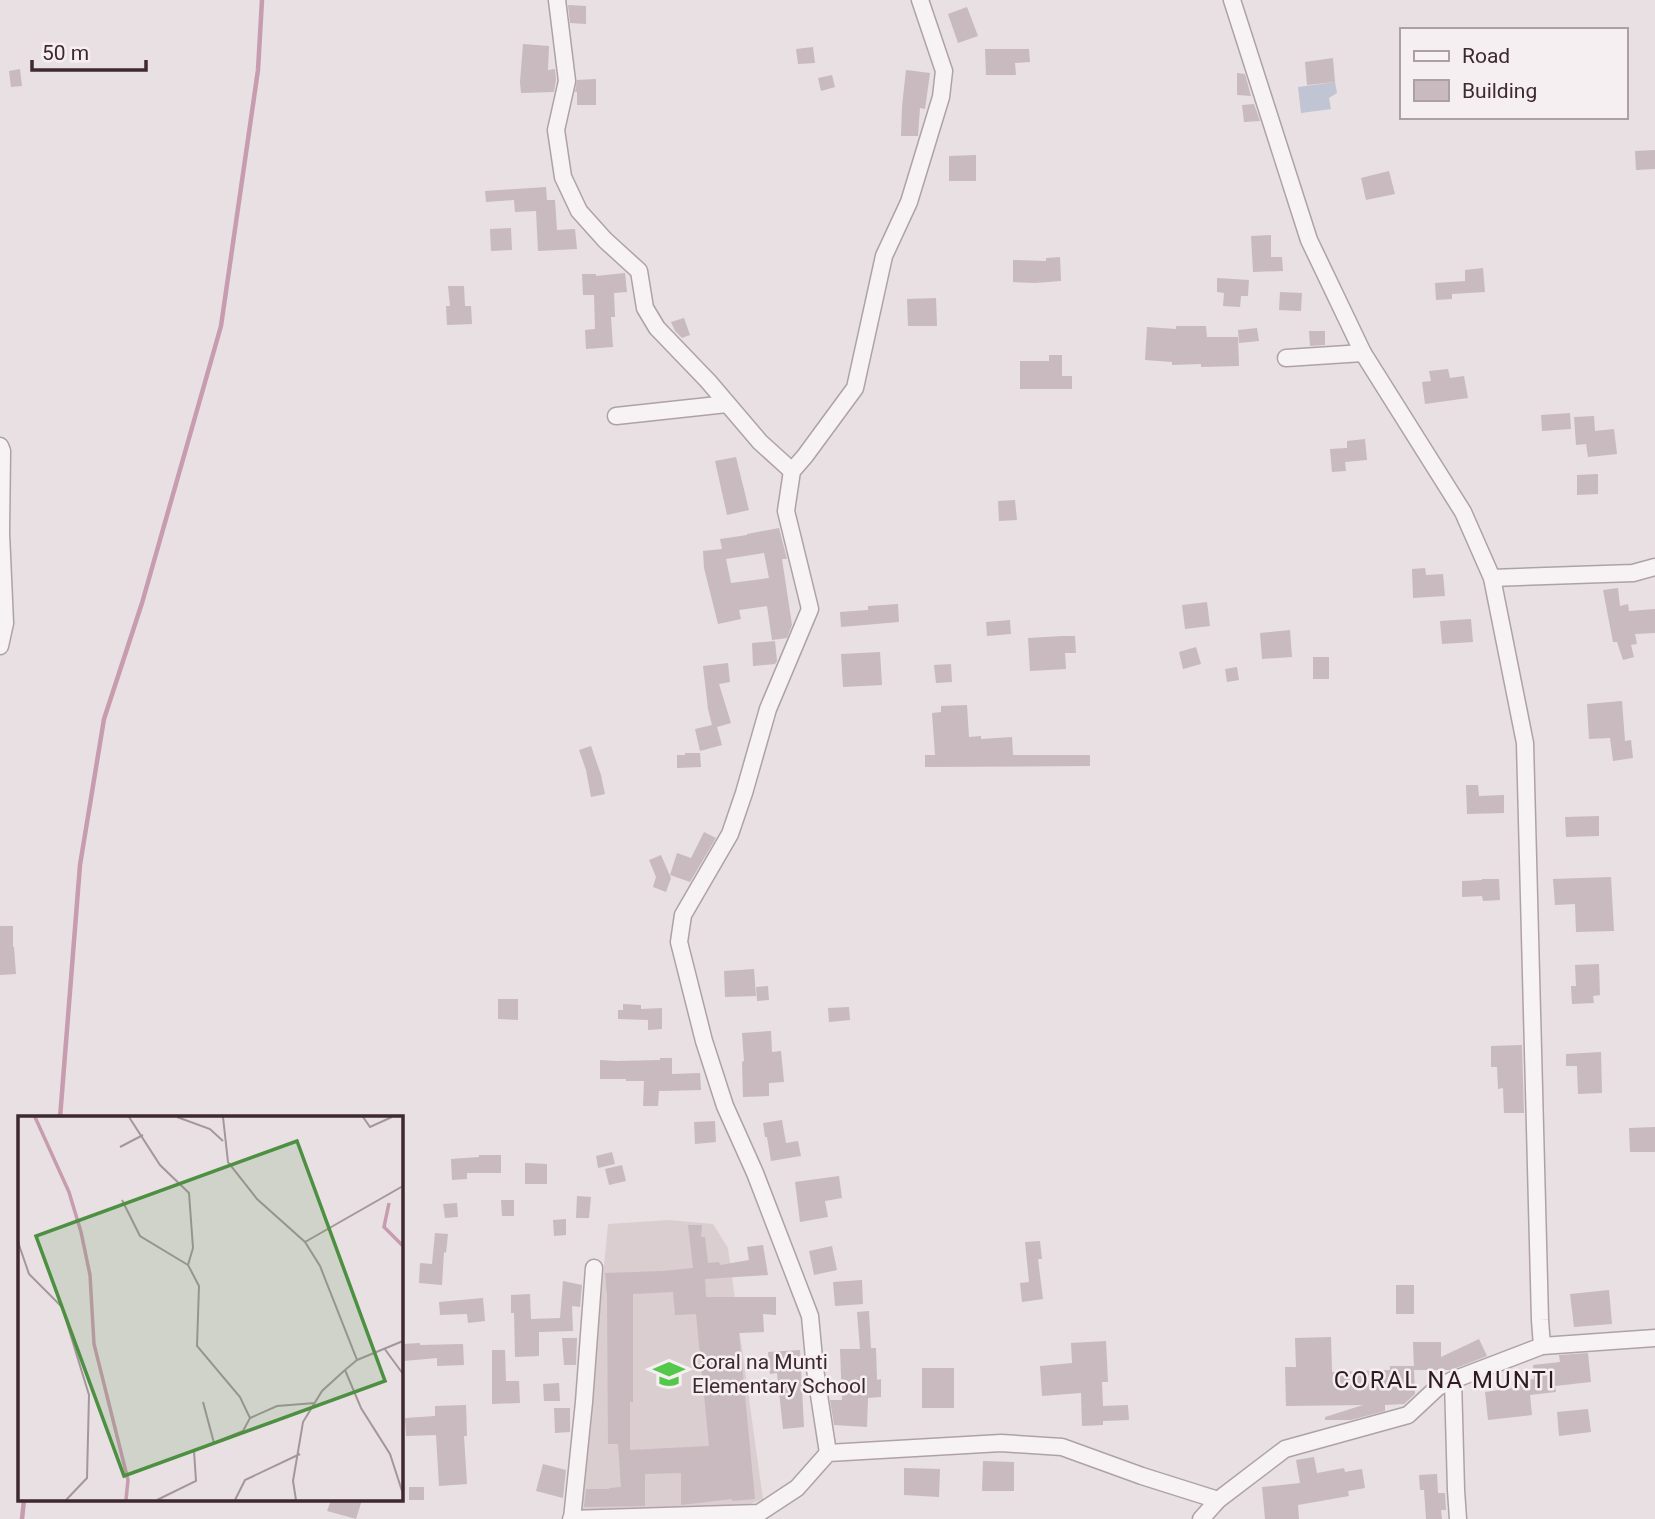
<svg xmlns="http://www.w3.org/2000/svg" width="1655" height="1519" viewBox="0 0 1655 1519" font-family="Roboto,sans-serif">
	<rect width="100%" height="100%" fill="#e8e0e2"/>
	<!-- built -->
	<polygon fill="#daced1" points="669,1220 713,1224 728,1248 763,1499 750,1504 580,1515 608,1224"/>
	<!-- green -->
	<polygon fill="#c1c4d2" points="1335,82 1337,93 1329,98 1331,109 1301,113 1298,87"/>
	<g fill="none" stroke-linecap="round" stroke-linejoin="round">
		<!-- stream -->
		<g stroke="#c79cae" stroke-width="4.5">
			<polyline points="60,1118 80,865 104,719 142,603 221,326 258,70 262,0"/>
			<polyline points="22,1519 24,1500"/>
		</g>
	</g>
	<!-- building -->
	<g fill="#c8babe" fill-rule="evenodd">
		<polygon points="568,5 586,6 586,24 570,23"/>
		<polygon points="967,7 978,36 958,43 948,14"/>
		<polygon points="523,44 549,46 548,70 555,69 556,80 554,92 521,93 520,82"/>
		<polygon points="813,47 815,63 798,64 796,49"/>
		<polygon points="985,49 1029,49 1030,62 1015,63 1016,75 986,75"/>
		<polygon points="1333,58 1335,82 1307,85 1305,62"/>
		<polygon points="20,69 22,86 11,87 9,71"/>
		<polygon points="906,70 930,73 925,109 920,108 918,136 901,136 902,106"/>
		<polygon points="1237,73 1245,74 1251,96 1237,95"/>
		<polygon points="832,75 835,87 821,91 818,78"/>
		<polygon points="596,79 596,105 577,105 577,92 575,92 577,80"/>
		<polygon points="1254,104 1260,121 1244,122 1242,105"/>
		<polygon points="1655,150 1655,169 1636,170 1635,151"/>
		<polygon points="976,155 976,181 949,181 949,156"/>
		<polygon points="1389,171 1395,194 1366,200 1361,178"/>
		<polygon points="546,187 547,200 555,200 557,230 575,229 577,249 538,251 536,211 515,212 514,200 486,202 485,191"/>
		<polygon points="511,228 512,250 491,251 490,229"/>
		<polygon points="1271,235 1271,257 1282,257 1283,271 1253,272 1251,236"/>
		<polygon points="1060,257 1061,281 1035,283 1013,282 1013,260 1046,261 1046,258"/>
		<polygon points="1483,268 1485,292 1452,294 1452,299 1436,300 1435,283 1465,281 1465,270"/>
		<polygon points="625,273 627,292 614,293 615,317 611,317 613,347 586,349 585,330 595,329 594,295 583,295 582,274 596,274 596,276"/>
		<polygon points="1217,278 1249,280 1248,296 1241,296 1240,307 1223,306 1224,293 1217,292"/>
		<polygon points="448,286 464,286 465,306 471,306 472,324 447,325 446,306 450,306"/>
		<polygon points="1280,292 1302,293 1301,311 1279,310"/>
		<polygon points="936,298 937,326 908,326 907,299"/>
		<polygon points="684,318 690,335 682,338 675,331 671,322"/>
		<polygon points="1176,326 1206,326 1207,337 1238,337 1239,366 1201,367 1201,364 1172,365 1172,362 1145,360 1147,327 1176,329"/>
		<polygon points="1257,328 1259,341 1239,343 1238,330"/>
		<polygon points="1309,331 1325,331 1325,345 1310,346"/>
		<polygon points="1049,355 1062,355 1062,376 1072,376 1072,389 1020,389 1020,361 1049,361"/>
		<polygon points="1448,369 1450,378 1464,376 1468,398 1425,404 1422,382 1431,381 1429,371"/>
		<polygon points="1570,413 1571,429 1542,431 1541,415"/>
		<polygon points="1594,416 1595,431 1614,429 1617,454 1588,457 1586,444 1576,445 1574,417"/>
		<polygon points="1365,439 1367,460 1345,462 1346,471 1332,472 1330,449 1347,448 1347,441"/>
		<polygon points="736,457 749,510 727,515 715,461"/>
		<polygon points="1598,474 1598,494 1577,495 1577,475"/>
		<polygon points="1015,500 1017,520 999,521 998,501"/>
		<path d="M779,528L787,559H782L792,625L787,638L772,640L767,606L739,610L741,619L718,624L704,568L703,551L722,549L720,539L747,535V534ZM764,553L769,578L731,583L726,559Z"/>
		<polygon points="1425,568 1426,575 1443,574 1445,596 1413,598 1412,569"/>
		<polygon points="1618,588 1620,606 1628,604 1629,611 1655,609 1655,633 1635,634 1637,644 1631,645 1634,657 1623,660 1617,642 1613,642 1603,590"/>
		<polygon points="1207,602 1210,626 1185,629 1182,605"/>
		<polygon points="898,604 899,622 841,627 840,612 868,610 868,606"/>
		<polygon points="1471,619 1473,642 1442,644 1440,621"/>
		<polygon points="1010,620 1011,634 987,636 986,622"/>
		<polygon points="1290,630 1292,657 1262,659 1260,633"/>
		<polygon points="1063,636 1075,636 1076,653 1065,653 1066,669 1030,671 1028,638"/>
		<polygon points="775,641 777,661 775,664 753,666 752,643"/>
		<polygon points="1196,647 1201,664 1183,669 1179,652"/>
		<polygon points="880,652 882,685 843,687 841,654"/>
		<rect x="1313" y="657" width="16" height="22"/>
		<polygon points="728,663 730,682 719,684 731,723 717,727 722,745 700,751 695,729 712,725 708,709 703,666"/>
		<polygon points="951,664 952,682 936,683 934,665"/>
		<polygon points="1237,667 1239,680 1227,682 1225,669"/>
		<polygon points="1622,701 1625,741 1631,740 1633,758 1613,761 1610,738 1589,739 1587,704"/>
		<polygon points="967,705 969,737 981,736 981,739 1012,737 1013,755 1090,755 1090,766 925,767 925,755 935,755 932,713 941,712 941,706"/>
		<polygon points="591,746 601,775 605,794 591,797 586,770 579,750"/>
		<polygon points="685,753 700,753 701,767 677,768 677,755 685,755"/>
		<polygon points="1466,785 1478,785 1479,796 1504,795 1504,813 1467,814"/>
		<polygon points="1599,816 1599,836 1566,837 1565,817"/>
		<polygon points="704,832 716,838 690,882 670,875 677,853 691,858"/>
		<polygon points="661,855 671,878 666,892 653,887 656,877 649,860"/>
		<polygon points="1611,877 1614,931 1576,932 1575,904 1555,905 1553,879"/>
		<polygon points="1482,879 1499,879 1500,900 1483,901 1482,896 1462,897 1462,881 1482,880"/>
		<polygon points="0,926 13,926 13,947 14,947 16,974 0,975"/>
		<polygon points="1599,964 1600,995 1593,996 1594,1003 1572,1004 1571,986 1576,986 1575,965"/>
		<polygon points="754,969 756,996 725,997 724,971"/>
		<polygon points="768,986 769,1000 757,1001 756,987"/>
		<polygon points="498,999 518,999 518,1020 498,1019"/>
		<polygon points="623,1004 641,1005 641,1009 662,1008 662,1029 648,1030 648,1020 618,1019 618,1010 623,1010"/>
		<polygon points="849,1007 850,1020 829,1022 828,1008"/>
		<polygon points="771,1031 772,1052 781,1051 784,1082 769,1083 769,1096 743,1097 742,1062 744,1061 742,1033"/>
		<polygon points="1522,1045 1524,1113 1504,1113 1503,1088 1498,1089 1497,1067 1491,1067 1491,1046"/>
		<polygon points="1601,1052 1602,1093 1578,1094 1577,1066 1566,1066 1566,1054"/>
		<polygon points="660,1058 672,1058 672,1074 700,1073 701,1090 659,1091 658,1106 643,1106 644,1081 626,1081 626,1079 600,1079 600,1060 616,1061 660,1060"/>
		<polygon points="782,1120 786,1143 798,1141 801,1156 771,1161 767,1137 765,1137 763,1123"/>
		<polygon points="715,1121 716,1142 695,1144 694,1122"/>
		<polygon points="1655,1127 1655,1152 1630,1152 1629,1128"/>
		<polygon points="612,1152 615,1164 598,1168 596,1156"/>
		<polygon points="479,1155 501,1155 501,1173 467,1173 467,1179 452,1180 451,1159 479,1157"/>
		<polygon points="525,1163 547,1164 547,1184 525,1184"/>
		<polygon points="622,1165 626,1181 609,1185 605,1169"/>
		<polygon points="839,1176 842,1198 825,1201 828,1217 800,1222 795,1182"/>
		<polygon points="577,1196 591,1197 589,1218 576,1218"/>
		<polygon points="501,1200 514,1200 514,1216 502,1216"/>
		<polygon points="457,1203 458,1217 445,1218 443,1204"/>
		<polygon points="566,1219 566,1235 554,1236 553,1220"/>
		<path d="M688,1225H702L701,1237H705L708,1263L719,1262L720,1265L749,1260L747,1247L763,1245L768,1275L705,1279L706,1297H776V1315L763,1314L764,1332L739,1333L755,1499L732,1501V1499L681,1505V1473L645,1474V1506L584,1507L586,1489H609V1488L621,1487L618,1444H608L607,1295L605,1273L663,1271L693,1268ZM673,1292L675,1315L696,1314L709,1446L630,1450V1402H633V1294Z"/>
		<polygon points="435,1233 448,1234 446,1253 444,1252 442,1285 419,1283 420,1263 432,1264"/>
		<polygon points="1040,1241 1042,1259 1038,1259 1043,1299 1022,1302 1020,1283 1029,1282 1025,1242"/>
		<polygon points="832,1246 837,1270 814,1275 809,1251"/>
		<polygon points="862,1280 863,1304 835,1306 833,1282"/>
		<polygon points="563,1281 582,1285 580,1307 572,1306 573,1331 539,1332 539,1356 515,1357 514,1313 511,1313 511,1295 530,1294 531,1319 560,1318"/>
		<rect x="1396" y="1285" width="18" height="29"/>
		<polygon points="1609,1290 1612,1324 1574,1327 1570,1294"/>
		<polygon points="483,1298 485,1321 468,1323 467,1314 440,1315 439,1302"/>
		<polygon points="869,1311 871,1348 876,1348 877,1380 881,1379 881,1397 868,1398 867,1427 834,1425 830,1400 842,1400 840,1349 860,1349 857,1312"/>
		<polygon points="1331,1337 1332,1372 1390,1370 1390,1366 1414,1366 1414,1369 1413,1342 1441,1342 1441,1357 1479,1339 1487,1356 1451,1370 1414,1370 1415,1394 1404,1404 1385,1405 1385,1411 1351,1420 1325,1420 1325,1417 1363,1405 1286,1406 1285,1367 1296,1367 1295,1338"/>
		<polygon points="562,1338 577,1338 576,1365 564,1365"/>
		<polygon points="1106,1341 1108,1382 1102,1382 1103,1406 1128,1405 1129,1420 1103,1421 1103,1425 1082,1426 1081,1393 1042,1396 1040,1366 1072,1363 1071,1343"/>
		<polygon points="420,1343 420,1345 463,1344 464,1365 437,1366 437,1358 404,1361 403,1344"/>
		<polygon points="492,1350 505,1350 506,1381 519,1381 520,1403 492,1404"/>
		<polygon points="800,1350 804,1427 783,1429 777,1373 770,1374 768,1352"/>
		<polygon points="1588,1353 1591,1382 1555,1386 1556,1392 1530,1395 1532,1415 1488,1420 1485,1392 1513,1388 1512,1381 1534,1379 1533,1365 1560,1362 1559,1355"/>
		<rect x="922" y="1368" width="32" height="40"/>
		<polygon points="559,1383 560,1401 544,1401 543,1384"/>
		<polygon points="466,1405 467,1436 464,1436 467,1484 439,1486 436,1435 406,1436 405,1418 435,1416 435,1406"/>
		<polygon points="554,1408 570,1408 570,1432 555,1433"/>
		<polygon points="1588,1409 1591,1432 1559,1436 1557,1412"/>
		<polygon points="1314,1457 1317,1473 1344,1468 1345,1472 1362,1469 1365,1488 1348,1491 1349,1496 1298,1505 1299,1519 1265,1519 1262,1487 1300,1483 1296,1460"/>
		<polygon points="983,1461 1014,1462 1014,1491 982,1491"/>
		<polygon points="543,1464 566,1470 563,1498 536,1491"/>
		<polygon points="904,1468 940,1469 939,1497 904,1495"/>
		<polygon points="1437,1474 1438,1493 1445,1493 1446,1510 1441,1510 1442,1519 1426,1519 1424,1490 1420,1490 1419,1475"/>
		<rect x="409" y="1487" width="15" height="13"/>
		<polygon points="331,1500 362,1500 356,1519 327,1511"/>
	</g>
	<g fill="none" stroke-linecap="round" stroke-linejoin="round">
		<!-- minor casing -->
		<g stroke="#afa2a5" stroke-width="19">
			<g id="minor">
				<polyline points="557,0 567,81 556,130 563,177 579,211 605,240 639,271 645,308 657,328 708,381 760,442 792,471"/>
				<polyline points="1232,0 1309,240 1363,353 1463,512 1492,578 1525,743 1540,1320 1542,1346 1453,1380 1456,1490 1458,1519"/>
				<polyline points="1286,358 1363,353"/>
				<polyline points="616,416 727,404"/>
				<polyline points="0,446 2,451 1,533 5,623 0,646"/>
				<polyline points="1492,578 1633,573 1655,567"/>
				<polyline points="1542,1346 1655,1338"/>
				<polyline points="828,1453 815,1369 810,1316 755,1173 725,1106 704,1041 679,942 683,915 730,834 744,793 768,709 810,609 786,511 792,471 805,456 855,388 884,256 909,202 941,97 944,71 920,0"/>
				<polyline points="571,1519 759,1513 797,1488 828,1453 1001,1443 1062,1447 1142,1476 1218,1500"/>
				<polyline points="572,1519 584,1402 594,1268"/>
				<polyline points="1201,1519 1218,1500 1285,1449 1408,1415 1438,1387 1453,1380"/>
			</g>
		</g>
		<!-- minor -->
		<use href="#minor" stroke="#f7f2f3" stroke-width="16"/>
	</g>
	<!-- icons -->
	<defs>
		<g id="school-bare" transform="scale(2.415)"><path d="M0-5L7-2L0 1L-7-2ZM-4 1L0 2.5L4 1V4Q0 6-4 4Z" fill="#54c84a" stroke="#f6eff1" stroke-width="2.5" paint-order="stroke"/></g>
	</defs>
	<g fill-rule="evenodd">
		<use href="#school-bare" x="669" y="1374"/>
	</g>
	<g text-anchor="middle" stroke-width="5" stroke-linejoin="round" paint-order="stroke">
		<!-- poi labels -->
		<g font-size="21" fill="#3f2930" stroke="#f6eff1" text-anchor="start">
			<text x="692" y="1369">Coral na Munti<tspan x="692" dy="24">Elementary School</tspan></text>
		</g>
		<!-- quarter labels -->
		<g font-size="24" letter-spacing="2" fill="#301b21" stroke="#f6eff1">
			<text x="1445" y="1388">CORAL NA MUNTI</text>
		</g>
	</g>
	<!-- overview -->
	<g transform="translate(18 1116)">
		<rect width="385" height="385" fill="#e8e0e2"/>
		<path fill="none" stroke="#c79cae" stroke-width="3.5" d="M17,1L51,76L63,116L72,159L76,228L110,364L108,384M371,87L366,111L385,130"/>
		<path fill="none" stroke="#a4979b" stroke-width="2" d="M111,1L142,49L171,77L175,132L170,149L181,170L179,230L222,281L232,302M159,1L192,13L205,25M205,1L210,46L239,83L287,126L302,150L339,244L327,254L343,292L372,338L385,378M345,1L352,11L374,1M102,31L125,19M104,84L122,120L170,149M0,126L11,158L44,191L71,279L69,362L48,384M287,126L385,70M366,232L385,258M339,244L385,225M185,286L196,327M139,384L178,365L176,335L225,315L232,302L259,290L297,287M217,384L227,364L282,338M278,384L275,365L285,306L304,275L327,254"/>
		<path fill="#4d9041" fill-opacity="0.15" stroke="#4d9041" stroke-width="3.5" d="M279,25L367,265L106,360L18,120Z"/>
		<rect width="385" height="385" fill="none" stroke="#3f2930" stroke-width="3.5"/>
	</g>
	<!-- legend -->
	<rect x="1400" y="28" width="228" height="91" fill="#f6eff1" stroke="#ada0a4" stroke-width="2"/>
	<rect x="1414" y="51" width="35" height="10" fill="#f7f2f3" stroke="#ada0a4" stroke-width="2"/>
	<text x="1462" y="63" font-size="21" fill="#3f2930">Road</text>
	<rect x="1414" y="80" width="35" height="21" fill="#c8babe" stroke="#ada0a4" stroke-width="2"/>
	<text x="1462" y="98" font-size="21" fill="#3f2930">Building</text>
	<!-- scale -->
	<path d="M32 60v10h114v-10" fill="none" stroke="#3f2930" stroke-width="3.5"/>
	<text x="42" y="60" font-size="21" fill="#3f2930" stroke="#f6eff1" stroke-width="5" paint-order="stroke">50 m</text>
</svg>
